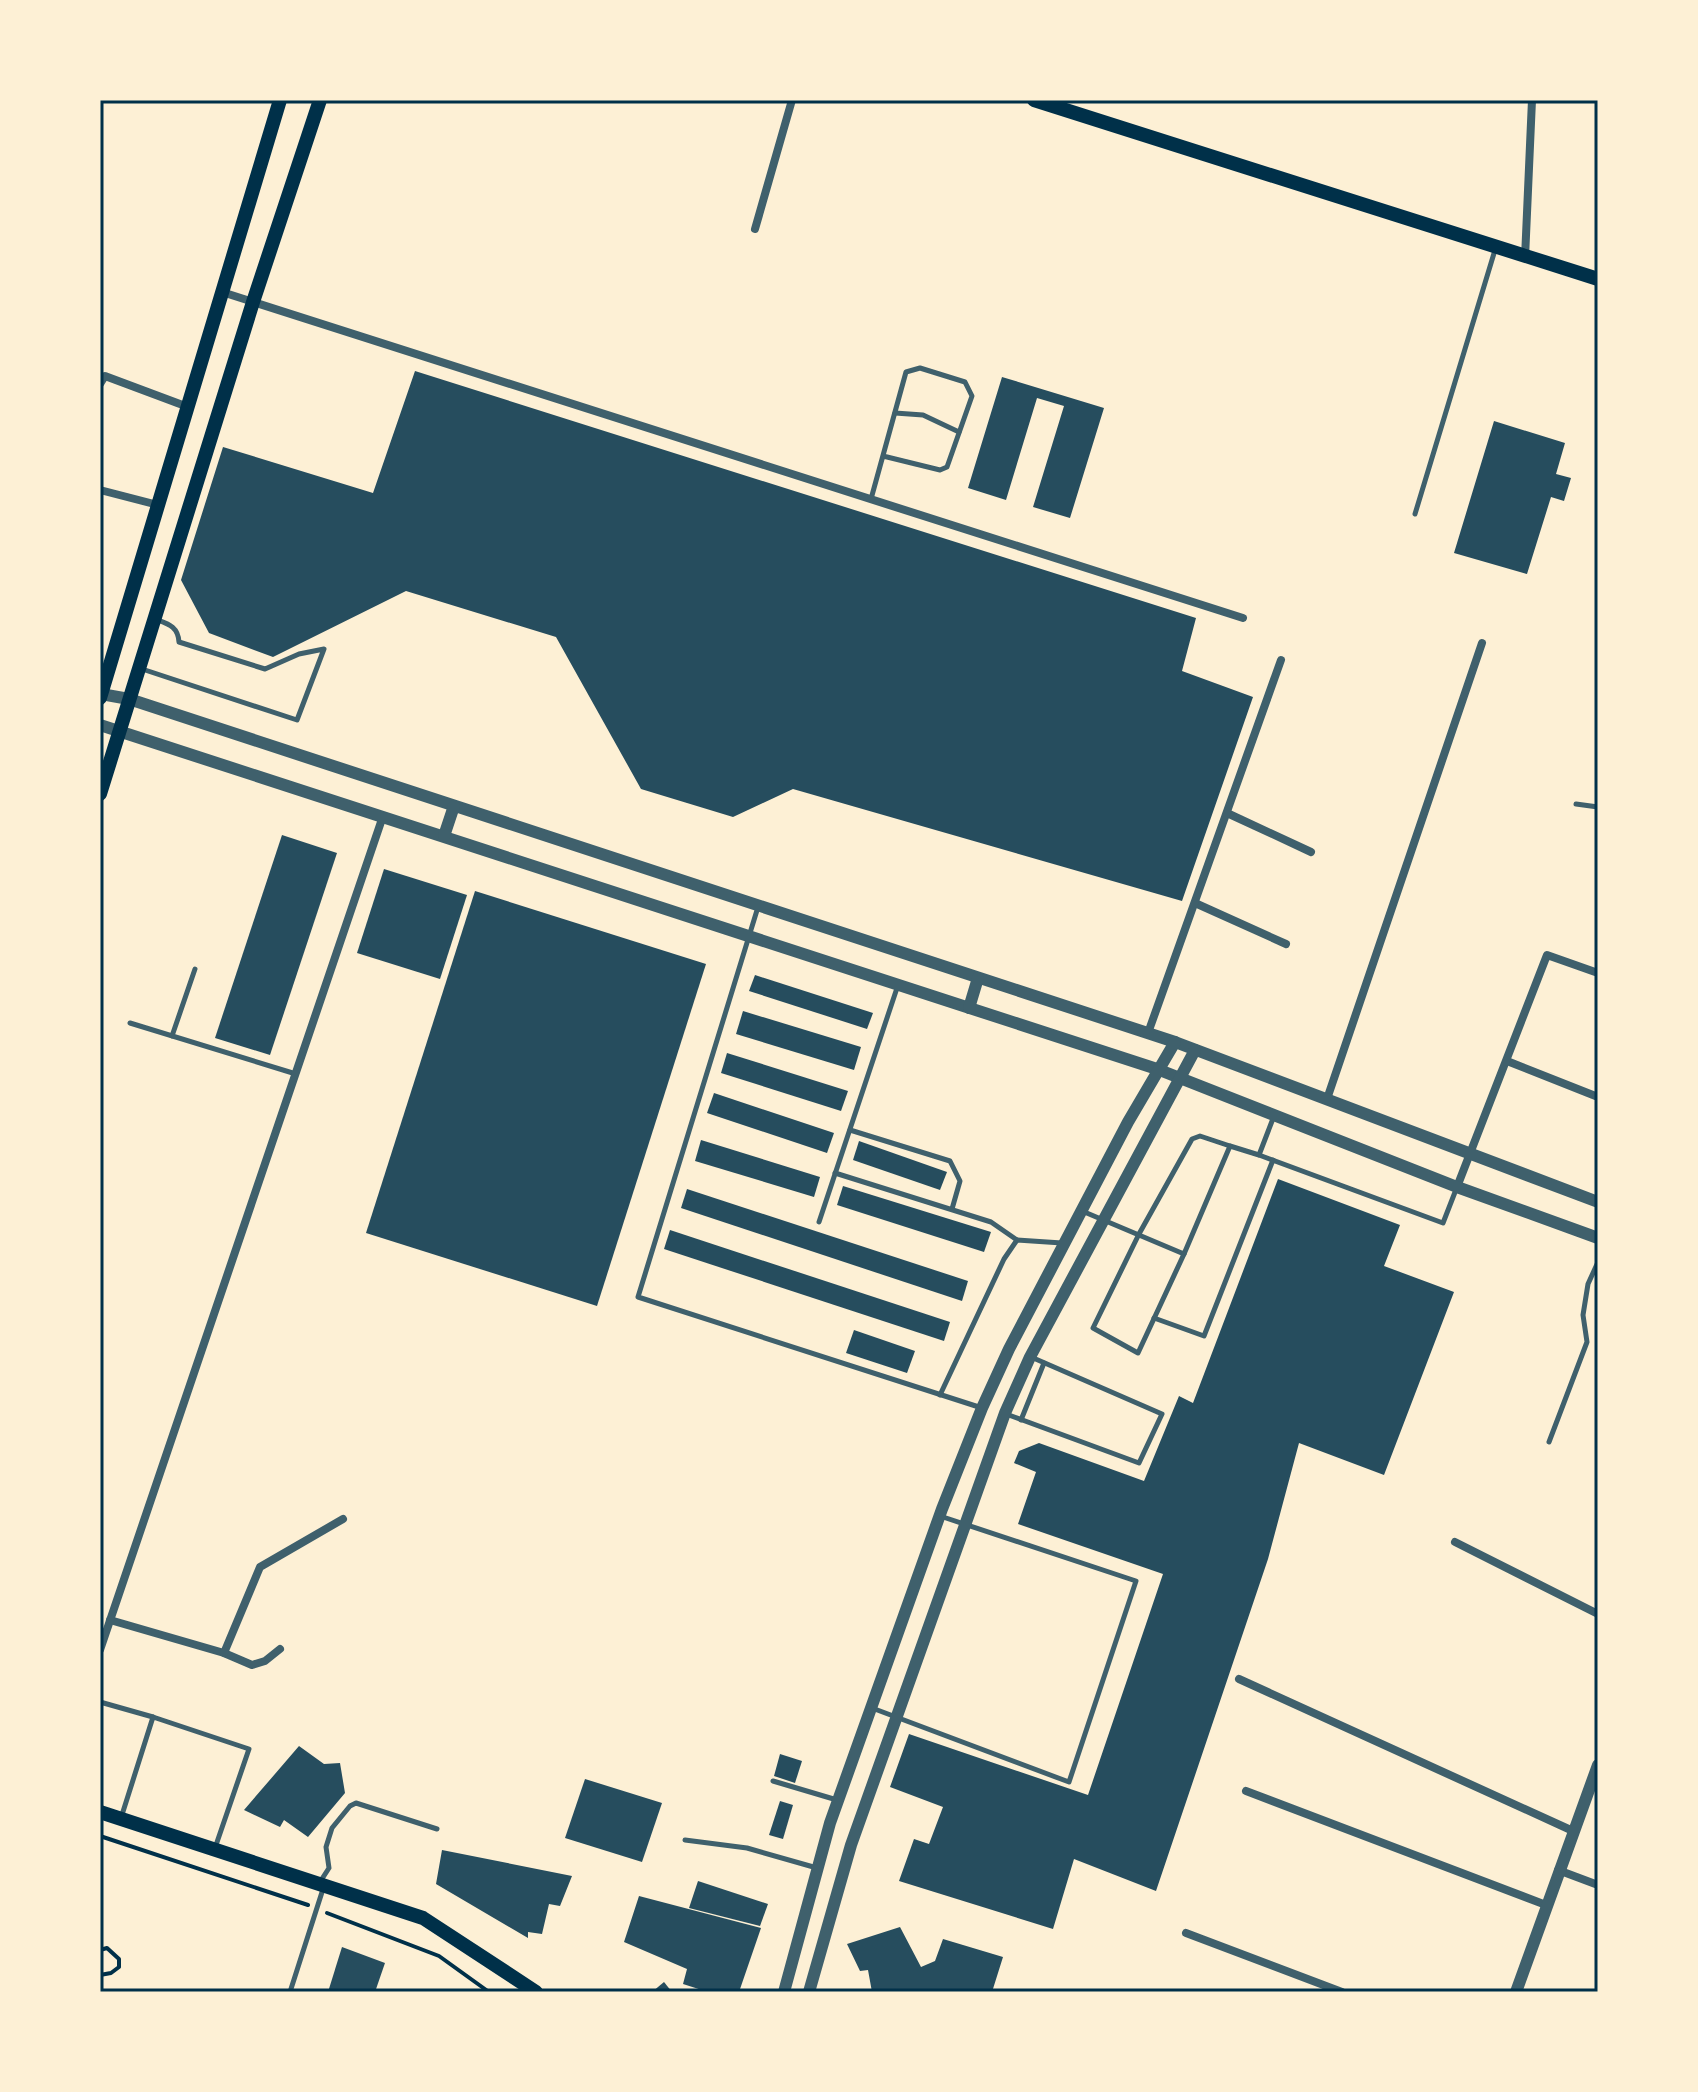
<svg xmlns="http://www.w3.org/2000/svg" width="1698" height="2092" viewBox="0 0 1698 2092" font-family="Raleway,sans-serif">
	<rect width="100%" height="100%" fill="#fdf0d5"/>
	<!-- building -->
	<g fill="#264d5e">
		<polygon points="415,371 1196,618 1182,671 1253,697 1182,901 793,789 733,817 641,789 556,637 406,591 273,657 209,633 181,580 223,447 373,493"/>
		<polygon points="1002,377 1104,408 1070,518 1033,507 1064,406 1037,398 1006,500 968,488"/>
		<polygon points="1494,421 1565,443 1556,474 1571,478 1564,501 1551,497 1527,574 1454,553"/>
		<polygon points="282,835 337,853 270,1055 215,1038"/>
		<polygon points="384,869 467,895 440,979 357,953"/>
		<polygon points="475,891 706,964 597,1306 366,1233"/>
		<polygon points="755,975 873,1013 867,1029 749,991"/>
		<polygon points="743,1011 861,1047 854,1070 736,1034"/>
		<polygon points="727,1053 848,1091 841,1111 721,1073"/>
		<polygon points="714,1093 834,1133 827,1153 707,1113"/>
		<polygon points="701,1140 820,1177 814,1197 695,1161"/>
		<polygon points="859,1141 947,1172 940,1190 853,1160"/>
		<polygon points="1278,1179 1400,1225 1384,1266 1454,1292 1384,1475 1299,1443 1268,1559 1156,1891 1074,1859 1053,1929 899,1881 914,1839 929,1844 943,1807 890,1787 909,1734 1088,1795 1163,1574 1018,1524 1036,1472 1014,1463 1019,1451 1039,1443 1144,1481 1179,1396 1193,1403"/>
		<polygon points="843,1186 991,1232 984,1252 837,1205"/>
		<polygon points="687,1189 968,1281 962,1301 681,1208"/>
		<polygon points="670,1230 950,1322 944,1341 664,1249"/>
		<polygon points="854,1330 915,1351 907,1373 846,1353"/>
		<polygon points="299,1746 324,1764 340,1763 345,1793 308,1837 284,1820 280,1827 244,1810"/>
		<polygon points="780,1754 802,1761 795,1783 774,1776"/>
		<polygon points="585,1779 662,1803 642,1862 565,1838"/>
		<polygon points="780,1801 793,1805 783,1839 769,1835"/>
		<polygon points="442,1850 572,1876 560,1906 549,1904 542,1934 528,1932 528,1938 436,1884"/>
		<polygon points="698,1881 768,1904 760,1926 689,1908"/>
		<polygon points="639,1896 761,1928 739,1992 708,1992 683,1984 687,1969 624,1942"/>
		<polygon points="900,1927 921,1967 935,1961 943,1939 1003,1957 992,1992 872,1992 868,1970 860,1971 847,1944"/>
		<polygon points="342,1947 385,1963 375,1992 328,1992"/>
		<polygon points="664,1982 672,1992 652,1992"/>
	</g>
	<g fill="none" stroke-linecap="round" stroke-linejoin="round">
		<!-- path -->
		<g stroke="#003049" stroke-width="4">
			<polyline points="100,1836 308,1905"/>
			<polyline points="327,1913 439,1956 489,1992"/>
			<polyline points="100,1950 107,1948 119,1959 119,1967 111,1973 100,1975"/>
		</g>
		<!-- service -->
		<g stroke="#3f606c" stroke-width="5">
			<polyline points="895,413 923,415 959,432"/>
			<polyline points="871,499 906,372 920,368 965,382 972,396 947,467 940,470 883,456"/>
			<polyline points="1415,514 1495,250"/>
			<path d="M142,669L297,720L324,649L299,654L265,669L179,642C178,626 168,624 155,619"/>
			<polyline points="1576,804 1598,807"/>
			<polyline points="758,907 638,1297 982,1408"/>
			<polyline points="130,1023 296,1074"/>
			<polyline points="172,1036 195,969"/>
			<polyline points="1274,1116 1259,1155 1443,1223 1457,1187"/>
			<polyline points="850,1130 950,1161 960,1181 952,1209"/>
			<polyline points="835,1173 991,1222 1017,1240"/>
			<polyline points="1082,1211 1184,1254 1230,1146 1259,1155"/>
			<polyline points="819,1222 898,985"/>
			<polyline points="1184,1254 1138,1353 1093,1328 1139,1234 1192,1139 1200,1136 1230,1146"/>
			<polyline points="1154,1318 1204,1336 1273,1160"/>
			<polyline points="940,1395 1004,1259 1017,1240 1062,1243"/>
			<polyline points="1006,1414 1139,1463 1162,1414 1031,1357"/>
			<polyline points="1021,1420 1044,1363"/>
			<polyline points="1549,1442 1587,1342 1583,1315 1588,1284 1598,1262"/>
			<polyline points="100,1702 153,1717"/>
			<polyline points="872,1708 1069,1782 1136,1581 940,1516"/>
			<polyline points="773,1781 837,1800"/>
			<polyline points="121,1818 153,1717 249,1749 215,1848"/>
			<polyline points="685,1840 747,1848 817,1868"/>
			<polyline points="320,1882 329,1868 326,1847 332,1828 350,1806 356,1803 437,1829"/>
			<polyline points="290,1992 323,1889"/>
		</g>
		<!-- minor -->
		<g stroke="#3f606c" stroke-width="8">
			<polyline points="755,229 792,100"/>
			<polyline points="1525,258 1532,100"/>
			<polyline points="222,292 1243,618"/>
			<polyline points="100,384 105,376 188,407"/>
			<polyline points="100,490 158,505"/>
			<polyline points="1227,813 1311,852"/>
			<polyline points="1195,903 1286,944"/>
			<polyline points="1148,1033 1281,660"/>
			<polyline points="1507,1061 1598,1097"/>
			<polyline points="1327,1099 1482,643"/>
			<polyline points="1457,1187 1547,955 1598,973"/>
			<polyline points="1455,1542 1598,1614"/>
			<polyline points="110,1620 224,1653 252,1665 265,1661 280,1649"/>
			<polyline points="100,1650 383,816"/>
			<polyline points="224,1653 260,1567 343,1519"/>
			<polyline points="1239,1679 1573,1831"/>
			<polyline points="1246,1791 1546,1905"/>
			<polyline points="1558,1870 1598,1885"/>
			<polyline points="1186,1933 1342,1992"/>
		</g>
		<!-- tertiary -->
		<g stroke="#3f606c" stroke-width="12">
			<polyline points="101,694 129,699 1175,1042 1598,1202"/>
			<polyline points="100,725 1157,1069 1457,1187 1598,1238"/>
			<polyline points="444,836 454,806"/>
			<polyline points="969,1008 978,978"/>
			<polyline points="784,1992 830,1823 942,1509 982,1408 1009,1349 1128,1122 1175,1042"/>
			<polyline points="809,1992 851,1845 1005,1413 1030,1357 1195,1050"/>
			<polyline points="1516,1992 1598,1765"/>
		</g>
		<!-- secondary -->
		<g stroke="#003049" stroke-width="14">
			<polyline points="1034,100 1598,279"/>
			<polyline points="100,698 280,100"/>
			<polyline points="100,794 253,302 320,100"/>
			<polyline points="100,1812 423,1918 536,1992"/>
		</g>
	</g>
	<!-- border -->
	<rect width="1698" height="2092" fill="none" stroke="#fdf0d5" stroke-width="204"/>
	<rect x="102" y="102" width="1494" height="1888" fill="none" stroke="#003049" stroke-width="3"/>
</svg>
